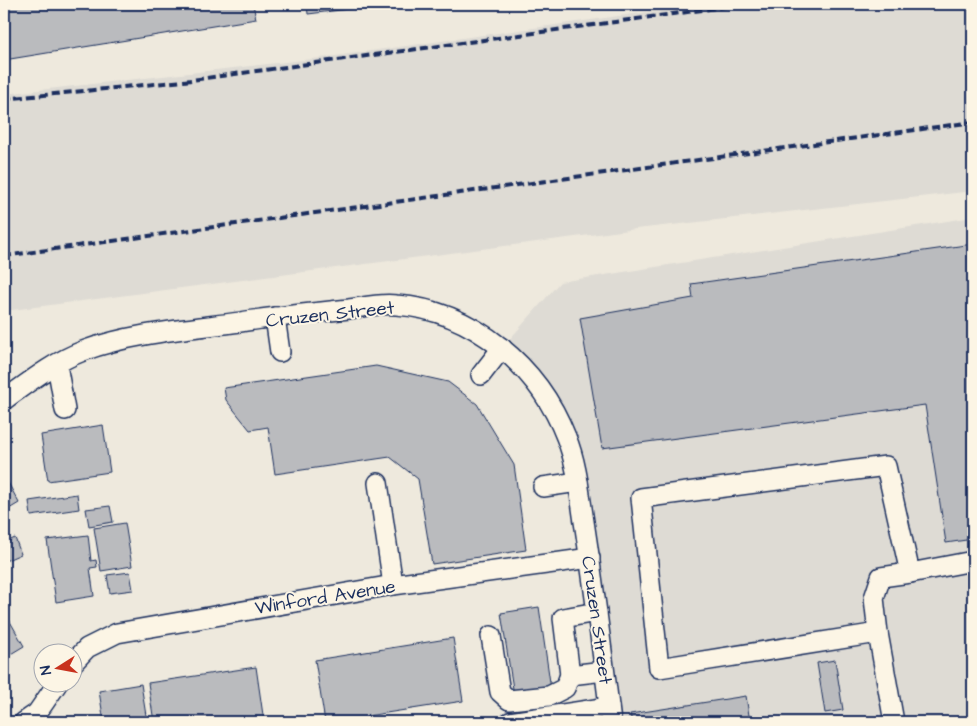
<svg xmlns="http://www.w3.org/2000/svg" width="977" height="726" viewBox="0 0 977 726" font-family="'Architects Daughter',sans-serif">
	<rect width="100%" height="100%" fill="#eee9dd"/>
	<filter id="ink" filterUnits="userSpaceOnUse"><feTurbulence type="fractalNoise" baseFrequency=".02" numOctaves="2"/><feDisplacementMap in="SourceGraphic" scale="10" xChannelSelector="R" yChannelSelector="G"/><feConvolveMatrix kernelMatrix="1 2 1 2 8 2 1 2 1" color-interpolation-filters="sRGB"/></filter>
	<g filter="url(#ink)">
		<!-- built -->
		<g fill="#dedbd4">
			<polygon points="704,4 973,4 973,191 636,229 4,311 4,94 321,58"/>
			<polygon points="973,217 973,722 611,722 567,439 502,348 560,282"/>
		</g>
		<!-- building -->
		<g fill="#babbbe" stroke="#1b2f5e">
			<polygon points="4,4 253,4 256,19 4,60"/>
			<polygon points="307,4 390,4 308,14"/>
			<polygon points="973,244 973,539 946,543 925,405 602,448 580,318 693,298 691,284"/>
			<polygon points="376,366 448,382 477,404 514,465 526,550 432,564 418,479 390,457 275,474 268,427 250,430 226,400 224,388"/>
			<polygon points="103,425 110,472 48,481 41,435"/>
			<polygon points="4,475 19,503 4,512"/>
			<polygon points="77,494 79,509 31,516 29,501"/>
			<polygon points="110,506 113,522 89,526 86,509"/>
			<polygon points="125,523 132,566 101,571 94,528"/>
			<polygon points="88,535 91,561 96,560 97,567 90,568 94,596 56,602 47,540"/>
			<polygon points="15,538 21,554 5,561 4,543"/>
			<polygon points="130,572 133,590 110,593 107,575"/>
			<polygon points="539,607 551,689 514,695 501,613"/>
			<polygon points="4,611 24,646 4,658"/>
			<polygon points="453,638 463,701 367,716 368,722 325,722 315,660"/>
			<polygon points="835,660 843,710 825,713 817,663"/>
			<polygon points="256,667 264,722 154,722 148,683"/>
			<polygon points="141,684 147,722 104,722 99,691"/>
			<polygon points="746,696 750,722 632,722 630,714"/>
		</g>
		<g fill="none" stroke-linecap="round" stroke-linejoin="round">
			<!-- minor casing -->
			<g stroke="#1b2f5e" stroke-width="22">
				<g id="minor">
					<polyline points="275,317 280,352"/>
					<polyline points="57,365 65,410"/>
					<polyline points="481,375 502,348"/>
					<path d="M4,400C29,382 54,362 83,351C137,331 204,328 261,319C291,315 320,312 349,309C364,307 381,303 396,305C473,310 539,367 566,437C578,466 580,498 585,528C595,593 603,658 611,722"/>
					<polyline points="378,483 393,585"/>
					<polyline points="543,487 578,482"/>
					<polyline points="597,612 563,618 570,675 604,671"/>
					<polyline points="878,633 874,598 881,577 910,573"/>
					<polyline points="491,636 500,692 509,700 549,696 565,688 570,675"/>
					<polyline points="72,664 87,648 117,633 393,585 590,558"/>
					<polyline points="24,722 37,713 57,684"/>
					<polyline points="510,722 609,707"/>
					<polyline points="894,722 878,633 659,668 641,498 886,466 910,573 973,561"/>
				</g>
			</g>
			<!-- minor -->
			<use href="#minor" stroke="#fcf5e5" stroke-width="19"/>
			<!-- rail -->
			<g stroke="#1b2f5e" stroke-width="4" stroke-dasharray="8 4" stroke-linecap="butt">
				<polyline points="4,99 184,81 746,4"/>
				<polyline points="4,256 973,122"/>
			</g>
		</g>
	</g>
	<g text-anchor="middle" stroke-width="4" stroke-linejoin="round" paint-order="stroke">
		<!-- street labels -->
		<g font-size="19" fill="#1b2f5e" stroke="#fcf5e5">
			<text transform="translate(330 313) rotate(-6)" y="7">Cruzen Street</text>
			<text transform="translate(325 596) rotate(-9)" y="7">Winford Avenue</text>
			<text transform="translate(598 620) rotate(82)" y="7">Cruzen Street</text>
		</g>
	</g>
	<!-- margin -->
	<rect width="977" height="726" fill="none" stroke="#fcf5e5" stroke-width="20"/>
	<rect x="10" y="10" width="957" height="706" fill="none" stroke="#1b2f5e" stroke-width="2" filter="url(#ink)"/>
	<!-- north arrow -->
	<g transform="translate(58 668) rotate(259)"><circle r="24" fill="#fcf5e5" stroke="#a2a6af"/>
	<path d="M0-4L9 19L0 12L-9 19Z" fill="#c8321e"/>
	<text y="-8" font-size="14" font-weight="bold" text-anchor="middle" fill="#1b2f5e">N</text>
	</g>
</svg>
